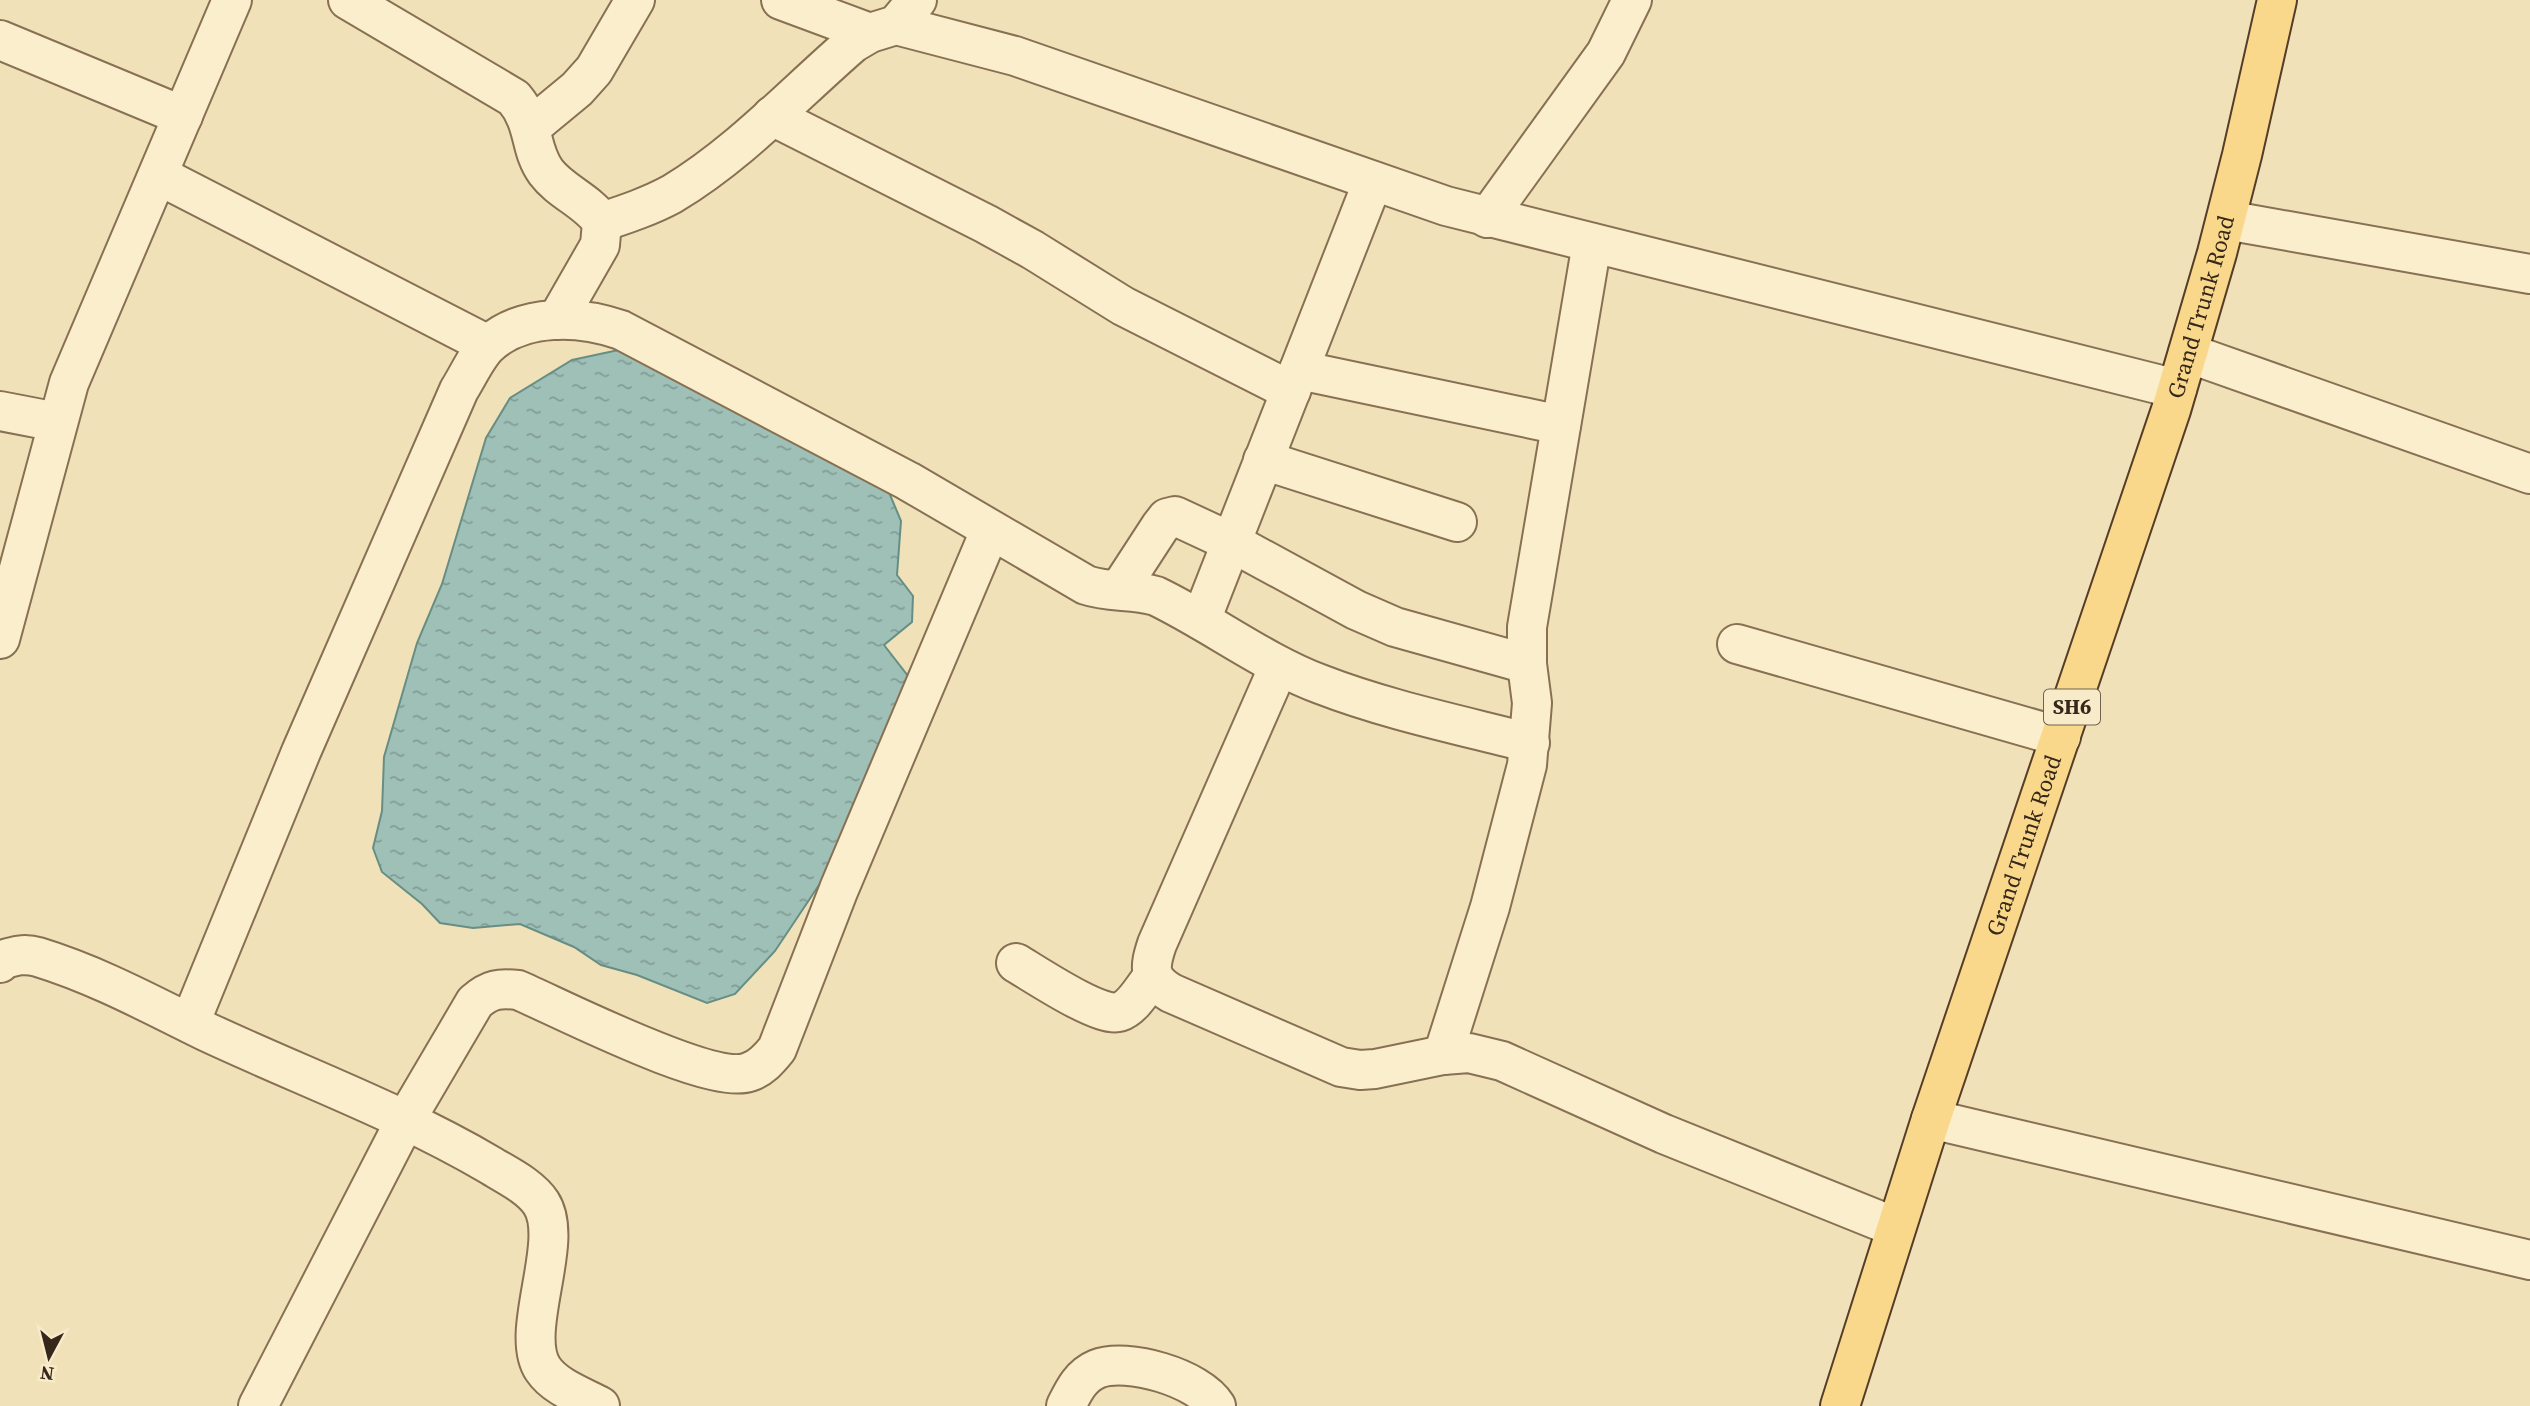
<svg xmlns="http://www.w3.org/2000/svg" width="2530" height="1406" viewBox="0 0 2530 1406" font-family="'Source Serif 4',serif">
	<defs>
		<pattern id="water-ripples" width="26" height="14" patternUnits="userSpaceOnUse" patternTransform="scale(1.75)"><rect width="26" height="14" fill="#9ec0b7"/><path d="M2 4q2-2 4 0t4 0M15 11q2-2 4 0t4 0" fill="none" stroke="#829c94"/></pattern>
	</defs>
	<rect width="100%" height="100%" fill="#f1e1b9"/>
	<!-- water -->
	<polygon fill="url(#water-ripples)" stroke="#668e84" stroke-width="2" points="623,349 888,490 901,521 897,575 913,596 912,622 884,645 908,676 823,879 775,951 735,994 707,1003 637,975 601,965 574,947 520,924 473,928 440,923 422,904 382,872 373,848 382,811 384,757 417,643 442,584 486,438 510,398 572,360"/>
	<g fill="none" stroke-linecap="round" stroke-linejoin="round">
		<!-- minor casing -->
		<g stroke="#887053" stroke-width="42">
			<g id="minor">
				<path d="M348,0L514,98C536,124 529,149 546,172C561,192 588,201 602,222L600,245L557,320"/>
				<polyline points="781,0 870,33"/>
				<polyline points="896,25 1015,56 1446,206 2177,389"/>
				<polyline points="0,40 183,116"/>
				<polyline points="772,116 986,224 1033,250 1123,306 1291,391"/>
				<polyline points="531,127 577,89 594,70 635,0"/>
				<polyline points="158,175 488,345"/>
				<polyline points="1487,218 1606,53 1632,0"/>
				<polyline points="2226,220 2530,274"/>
				<path d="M602,222C626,214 650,206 672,194C739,154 794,94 853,43L870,33L896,25L917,0"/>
				<polyline points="2188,353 2530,474"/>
				<polyline points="1299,370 1561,425"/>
				<polyline points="0,411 57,422"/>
				<polyline points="1263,460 1457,522"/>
				<polyline points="1119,590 1160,527 1167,518 1175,516 1231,542 1356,610 1395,627 1527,664"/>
				<polyline points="1201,620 1373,181"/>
				<polyline points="0,639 69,383 232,0"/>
				<polyline points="1737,644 2061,737"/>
				<path d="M1279,666L1157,944C1149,968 1148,979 1171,993L1341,1067L1360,1070L1375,1069L1443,1055L1469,1053L1502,1061L1664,1134L1895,1227"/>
				<path d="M0,963L2,960C14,956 24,953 38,957C97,975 152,1005 207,1032C301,1076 400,1112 490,1165C506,1175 530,1186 541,1203C566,1241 518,1332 543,1369C555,1387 581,1396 600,1406"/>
				<path d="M1016,963C1035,974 1100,1018 1119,1012C1133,1008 1144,987 1153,976"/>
				<path d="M190,1023L301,752L459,390C468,376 477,355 489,344C525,313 579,316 621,330L908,481L1086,585C1109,593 1133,589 1156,596C1212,623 1262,662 1320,684C1387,710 1460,725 1530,743"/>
				<polyline points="1443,1055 1490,907 1527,765 1532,703 1527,664 1527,627 1592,243"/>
				<polyline points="1931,1119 2530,1260"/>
				<path d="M258,1406L405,1121L475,1002C490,989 499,988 518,990C560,1008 711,1086 749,1072C761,1068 769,1059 777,1049L839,889L990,531"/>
				<path d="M1066,1406C1073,1392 1080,1376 1097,1369C1127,1357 1199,1378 1216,1406"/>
			</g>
		</g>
		<!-- primary casing -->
		<g stroke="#553d28" stroke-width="42">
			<g id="primary">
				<path id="s1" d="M1840,1406L1931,1119L2171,410L2217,253L2242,155L2277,0"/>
			</g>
		</g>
		<!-- minor -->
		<use href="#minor" stroke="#fbeecc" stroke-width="38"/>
		<!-- primary -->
		<use href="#primary" stroke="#f9d88b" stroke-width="38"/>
	</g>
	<g text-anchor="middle" stroke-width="7" stroke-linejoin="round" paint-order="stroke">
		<!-- shield labels -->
		<rect fill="#f8ebc9" stroke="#70624e" stroke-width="2" x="2044" y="689.5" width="56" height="35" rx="5"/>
		<g font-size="21" font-weight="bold" fill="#352719">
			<text x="2072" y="714">SH6</text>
		</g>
		<!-- street labels -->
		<g font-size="23" fill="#352719" stroke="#f8ebc9">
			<text dy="8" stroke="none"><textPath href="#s1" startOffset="1157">Grand Trunk Road</textPath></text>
			<text dy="8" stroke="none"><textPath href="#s1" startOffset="590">Grand Trunk Road</textPath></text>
		</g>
	</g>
	<!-- north arrow -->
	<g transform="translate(49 1357) rotate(187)" stroke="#f8ebc9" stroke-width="5" paint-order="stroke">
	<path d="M0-5L12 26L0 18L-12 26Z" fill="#352719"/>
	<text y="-10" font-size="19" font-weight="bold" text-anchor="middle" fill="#352719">N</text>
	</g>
</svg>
